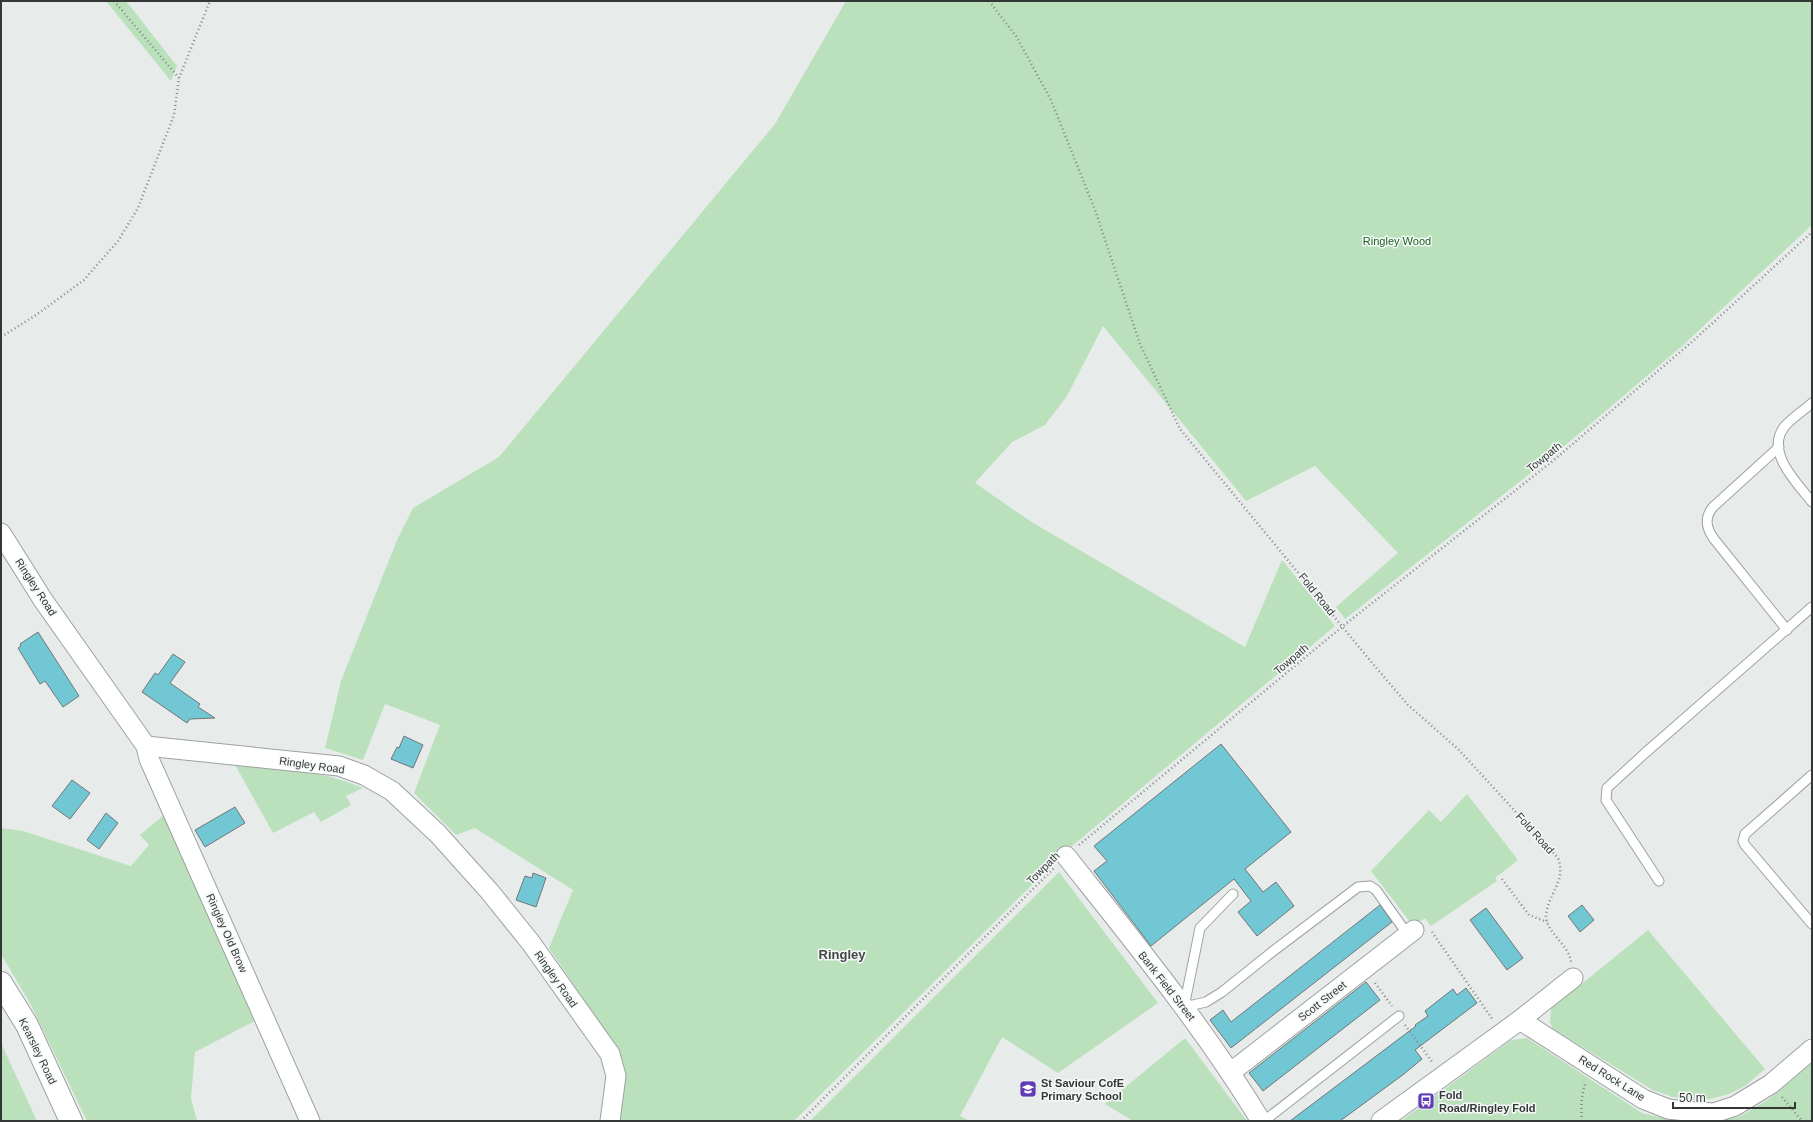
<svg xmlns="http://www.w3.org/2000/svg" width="1813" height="1122" viewBox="0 0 1813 1122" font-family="Helvetica,sans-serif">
	<rect width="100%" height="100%" fill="#e7eceb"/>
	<!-- green -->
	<g fill="#bae1bb">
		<polygon points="106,1 126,1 177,66 171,81"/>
		<polygon points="846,1 1812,1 1812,225 1681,347 1555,454 1345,619 1336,607 1398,553 1315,466 1246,501 1103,326 1067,396 1045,425 1012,442 975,483 1030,521 1245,647 1282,560 1335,626 1065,852 794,1121 620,1121 624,1078 618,1051 549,948 573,890 475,828 456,835 414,793 440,725 385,704 363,760 325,748 341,681 397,540 413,508 499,457 775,124"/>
		<path d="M234,763C278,768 323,770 363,788L346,796L351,805L321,822L314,812L273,833Z"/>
		<polygon points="1467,794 1518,860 1495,878 1497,881 1431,926 1425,918 1413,926 1371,871 1429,810 1441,822"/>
		<polygon points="164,815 257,1020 195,1052 191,1098 197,1121 87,1121 31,1005 1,954 1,828 23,831 131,866 149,845 140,835"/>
		<polygon points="1059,872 1158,1003 1058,1073 1002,1037 960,1116 970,1121 810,1121"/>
		<polygon points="1648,930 1765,1069 1745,1086 1729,1094 1710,1099 1693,1100 1673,1097 1653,1090 1553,1029 1550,1022 1551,1009"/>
		<polygon points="1185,1038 1247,1121 1133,1121 1105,1104"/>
		<polygon points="1527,1038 1642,1113 1674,1121 1401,1121 1511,1040"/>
		<polygon points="1,1043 37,1121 1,1121"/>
		<polygon points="1812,1063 1812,1121 1718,1121 1741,1116 1769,1099"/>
	</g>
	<!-- building -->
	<g fill="#72c7d4" stroke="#737677">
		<polygon points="38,632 79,696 63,707 45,681 40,684 18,648 21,646 20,644"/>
		<polygon points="173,654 185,662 170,683 200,704 198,707 215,718 190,719 187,723 142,692 155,673 158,675"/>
		<polygon points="404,736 423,745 413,768 391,759 397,747 399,748"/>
		<polygon points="1221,744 1291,832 1245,869 1263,892 1276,882 1294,906 1257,936 1238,912 1251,901 1234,879 1151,946 1094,871 1107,861 1094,846"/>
		<polygon points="72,780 90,793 70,819 52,806"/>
		<polygon points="235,807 245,823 205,847 195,830"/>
		<polygon points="106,813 118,823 99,849 87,840"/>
		<polygon points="533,873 546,878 536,907 516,900 525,876 532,878"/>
		<polygon points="1380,905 1392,922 1231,1048 1210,1020 1223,1010 1231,1022"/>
		<polygon points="1582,905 1594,920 1580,932 1568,916"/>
		<polygon points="1486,908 1523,958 1507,970 1470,920"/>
		<polygon points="1366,982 1380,1000 1263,1091 1249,1073"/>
		<polygon points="1466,988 1477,1003 1415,1050 1422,1059 1404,1074 1340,1121 1290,1121 1416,1026 1415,1025 1428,1016 1425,1011 1453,989 1457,995"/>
	</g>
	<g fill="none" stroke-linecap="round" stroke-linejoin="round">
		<!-- lane casing -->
		<g stroke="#9da1a1" stroke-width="11">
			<g id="lane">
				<path d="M1812,403C1803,411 1793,417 1785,426C1764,451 1797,483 1812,502"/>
				<path d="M1779,447L1713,507C1704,518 1706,528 1714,539L1787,630"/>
				<polyline points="1812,775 1745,834 1743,841 1745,845 1812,924"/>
				<polyline points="1659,881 1606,800 1607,788 1644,754 1812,607"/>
				<polyline points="1233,894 1200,928 1184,1007 1206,1002 1222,992 1272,952 1358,887 1370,886 1376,890 1408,935"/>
				<polyline points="1264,1121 1399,1016"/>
			</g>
		</g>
		<!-- street casing -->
		<g stroke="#9da1a1" stroke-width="21">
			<g id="street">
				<polyline points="1,533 43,600 146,746 149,759 310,1121"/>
				<polyline points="146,746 339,766 364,775 392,791 438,834 490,892 531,943 610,1054 616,1076 610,1121"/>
				<path d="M1066,856C1134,942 1204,1027 1261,1121"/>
				<polyline points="1520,1020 1643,1099 1668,1109 1695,1112 1714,1113 1735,1106 1771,1084 1812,1049"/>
				<polyline points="1231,1072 1414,930"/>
				<polyline points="1381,1121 1520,1020 1573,978"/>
			</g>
		</g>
		<!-- primary casing -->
		<g stroke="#9da1a1" stroke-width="24">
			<polyline id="primary" points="1,983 27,1025 71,1121"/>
		</g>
		<!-- path -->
		<g stroke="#858988" stroke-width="2.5" stroke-dasharray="1 3" stroke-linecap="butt">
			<polyline points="114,1 179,78"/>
			<path d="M989,1L1016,36L1051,100L1095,210L1140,344L1180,429L1373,664L1408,705L1458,749L1558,858C1567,881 1547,895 1546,916C1546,932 1569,945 1571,962"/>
			<polyline points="1,337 36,315 84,280 118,241 138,208 174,115 179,78 210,1"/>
			<polyline points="1079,845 1343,626 1554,460 1693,341 1812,232"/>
			<polyline points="1502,879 1529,915 1547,922"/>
			<polyline points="1432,932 1493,1020"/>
			<polyline points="1375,983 1392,1006"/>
			<polyline points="1405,1025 1433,1063"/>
			<polyline points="1782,1097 1802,1121"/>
			<polyline points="801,1121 1054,868"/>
			<path d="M1582,1121C1581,1108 1581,1094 1586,1082"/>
		</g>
		<!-- lane -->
		<use href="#lane" stroke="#fff" stroke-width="9"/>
		<!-- street -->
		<use href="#street" stroke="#fff" stroke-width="19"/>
		<!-- primary -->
		<use href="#primary" stroke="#fff" stroke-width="22"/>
	</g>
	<!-- icons -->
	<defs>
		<g id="school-square" transform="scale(0.9)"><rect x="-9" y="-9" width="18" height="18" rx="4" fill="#623cb4" stroke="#f4f9f8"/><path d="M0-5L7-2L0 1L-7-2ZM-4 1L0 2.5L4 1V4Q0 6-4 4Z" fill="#fff"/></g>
		<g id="bus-square" transform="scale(0.9)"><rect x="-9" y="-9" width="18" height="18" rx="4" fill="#623cb4" stroke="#f4f9f8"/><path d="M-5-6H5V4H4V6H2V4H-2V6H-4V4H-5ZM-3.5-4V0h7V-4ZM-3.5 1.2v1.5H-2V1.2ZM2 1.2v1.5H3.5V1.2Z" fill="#fff"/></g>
	</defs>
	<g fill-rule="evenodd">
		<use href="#school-square" x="1028" y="1089"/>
		<use href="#bus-square" x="1426" y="1101"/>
	</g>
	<g text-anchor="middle" stroke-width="3" stroke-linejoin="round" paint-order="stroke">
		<!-- park labels -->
		<g font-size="11" fill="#1c6227" stroke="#f4f9f8">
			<text x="1397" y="245">Ringley Wood</text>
		</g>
		<!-- street labels -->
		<g font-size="11" fill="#353737" stroke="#f4f9f8">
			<text transform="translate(1544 457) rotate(-39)" y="4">Towpath</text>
			<text transform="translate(36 587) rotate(57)" y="4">Ringley Road</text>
			<text transform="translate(1317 594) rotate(51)" y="4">Fold Road</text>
			<text transform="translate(1291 659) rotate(-40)" y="4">Towpath</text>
			<text transform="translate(312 765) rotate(8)" y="4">Ringley Road</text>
			<text transform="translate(1535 833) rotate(48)" y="4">Fold Road</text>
			<text transform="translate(1043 868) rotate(-45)" y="4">Towpath</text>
			<text transform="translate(227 933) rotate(66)" y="4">Ringley Old Brow</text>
			<text transform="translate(556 979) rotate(55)" y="4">Ringley Road</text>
			<text transform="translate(1167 986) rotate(52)" y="4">Bank Field Street</text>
			<text transform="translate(1322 1001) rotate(-38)" y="4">Scott Street</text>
			<text transform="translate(38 1051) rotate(64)" y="4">Kearsley Road</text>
			<text transform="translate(1612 1078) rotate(32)" y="4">Red Rock Lane</text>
		</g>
		<!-- poi labels -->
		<g font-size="11" font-weight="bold" fill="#353737" stroke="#f4f9f8" text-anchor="start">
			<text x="1041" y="1087">St Saviour CofE<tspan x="1041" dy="13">Primary School</tspan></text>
			<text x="1439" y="1099">Fold<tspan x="1439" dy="13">Road/Ringley Fold</tspan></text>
		</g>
		<!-- quarter labels -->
		<g font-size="13" font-weight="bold" fill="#434746" stroke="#f4f9f8">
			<text x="842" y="959">Ringley</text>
		</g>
	</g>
	<!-- border -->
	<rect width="1813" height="1122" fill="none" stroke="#353737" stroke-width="4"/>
	<!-- scale -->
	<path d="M1673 1102v6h122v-6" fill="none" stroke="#353737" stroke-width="2"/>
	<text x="1679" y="1102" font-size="12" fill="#353737" stroke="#f4f9f8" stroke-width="3" paint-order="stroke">50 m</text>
</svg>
